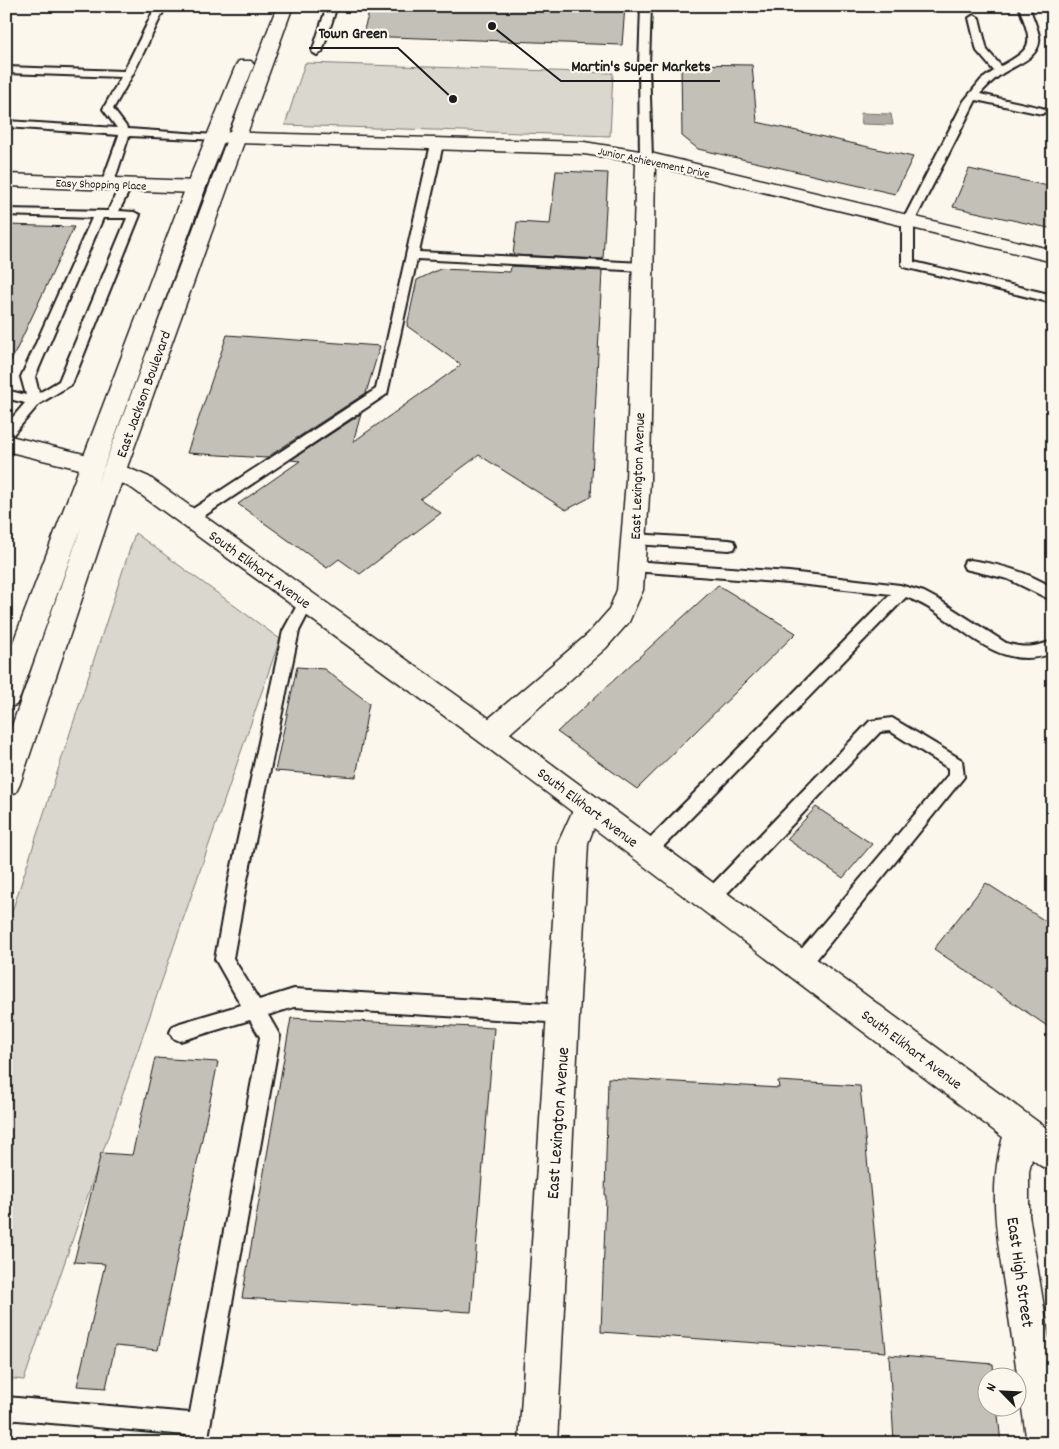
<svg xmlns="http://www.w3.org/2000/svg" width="1059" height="1449" viewBox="0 0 1059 1449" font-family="Dekko,sans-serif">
	<rect width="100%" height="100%" fill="#fbf7ec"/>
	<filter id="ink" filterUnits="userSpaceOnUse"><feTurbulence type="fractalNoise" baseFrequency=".02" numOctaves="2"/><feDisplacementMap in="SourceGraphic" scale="10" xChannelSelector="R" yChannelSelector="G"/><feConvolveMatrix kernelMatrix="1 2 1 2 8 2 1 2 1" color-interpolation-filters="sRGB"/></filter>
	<g filter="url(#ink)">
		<!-- green -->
		<g fill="#dad7ce" stroke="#7b7a75">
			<polygon points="305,63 613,73 610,136 285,125"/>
			<polygon points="135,533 280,639 24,1380 6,1378 6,930"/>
		</g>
		<!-- water -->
		<polygon fill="#afaca5" stroke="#74726e" points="860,113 891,114 893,125 862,124"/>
		<!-- building -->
		<g fill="#c3c0b8" stroke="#1c1c1c">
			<polygon points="371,6 625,6 622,45 362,36"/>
			<polygon points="681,64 752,65 757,122 913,157 895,194 698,149 682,136"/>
			<polygon points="969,169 1053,187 1053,229 953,207"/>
			<polygon points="556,171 608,173 603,259 513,255 517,222 550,224"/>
			<polygon points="6,225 74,227 6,372"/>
			<polygon points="511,266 602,271 591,497 566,510 479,455 420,499 441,513 360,574 339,559 327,568 238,504 300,461 291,460 361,414 353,442 461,365 407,326 417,280 440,269 510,272"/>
			<polygon points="227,335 380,346 366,393 266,458 187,453"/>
			<polygon points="718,585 796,633 637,789 557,732"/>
			<polygon points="297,667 324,669 369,703 356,777 275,771"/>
			<polygon points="816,807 872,844 843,878 787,839"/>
			<polygon points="986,883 1053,926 1053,1030 934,949"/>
			<polygon points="291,1018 494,1028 471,1312 242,1298"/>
			<polygon points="155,1058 218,1062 158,1350 115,1346 106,1388 77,1386 105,1264 74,1262 101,1153 132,1155"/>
			<polygon points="608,1078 779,1088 778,1081 860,1086 886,1352 601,1332 606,1196 605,1196"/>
			<polygon points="889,1355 993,1364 994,1376 986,1376 986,1406 997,1406 1001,1443 894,1443"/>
		</g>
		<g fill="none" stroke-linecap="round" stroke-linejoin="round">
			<!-- service casing -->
			<g stroke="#1c1c1c" stroke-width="4">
				<g id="service">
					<polygon points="156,6 166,6 133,74 113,109 128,129 215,135 219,136 219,140 129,136 113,185 107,188 101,185 119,135 6,127 7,121 117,128 103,109 121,77 6,73 6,67 124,71"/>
					<polygon points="327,6 337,6 322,52 317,55 312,52"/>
					<polygon points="641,6 651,6 649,65 652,158 646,161 640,158 639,65"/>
					<path d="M1019,6H1029C1032,16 1037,26 1039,36C1042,57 1017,64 1003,73C994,79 987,86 980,94L1042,108L1047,111L1042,114L976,100L914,222V262L1053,295V303L904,267L902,264V222L964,101L981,80L994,71L977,51L969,18L974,15L979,18L987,50L1001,66C1037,46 1031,43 1019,6Z"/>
					<polygon points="437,141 443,144 419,252 643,263 649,267 643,271 417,259 387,394 195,522 185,522 183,518 185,514 376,389 431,144"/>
					<path d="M126,182L132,185L119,211L134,212L140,215L72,384L39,404L11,437L6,438V425L25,403L6,398V390L26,395L21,377L92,218L6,215V209L108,211L120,185ZM103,218H127L59,381L39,393L35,377Z"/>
					<polygon points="634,534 729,540 734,541 736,545 734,549 729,550 634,544 629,543 627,539 629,535"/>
					<path d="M970,560C999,564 1028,572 1053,588V601L1008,579L965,569L963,565L965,561Z"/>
					<path d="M633,561L789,572L900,585L924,592L939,600L1006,643C1024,649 1035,647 1053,641V653C992,676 958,615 906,597L654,856L648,858L642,856L639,851L642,846L891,594L789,583L633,571L628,570L626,566L628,562Z"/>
					<polygon points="306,596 311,598 314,602 299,631 247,880 233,958 259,1000 294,989 564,1005 571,1008 573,1014 571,1020 564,1023 294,1007 268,1015 280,1036 207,1443 185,1443 186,1435 6,1419 6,1397 190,1413 260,1037 250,1020 180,1041 173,1038 170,1032 173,1026 180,1023 241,1005 215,959 229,880 283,631 301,598"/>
					<polygon points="892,718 962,760 964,777 807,971 800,973 793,971 791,965 793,959 948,775 948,768 890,731 880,732 717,904 711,906 705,904 702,898 705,892 870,721"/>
				</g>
			</g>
			<!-- minor casing -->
			<g stroke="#1c1c1c" stroke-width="3">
				<g id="minor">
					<polygon points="215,132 584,142 646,152 1053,250 1053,262 655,166 650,480 643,590 629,622 606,648 500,742 490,745 480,742 476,734 480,726 588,634 609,610 617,590 626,480 636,162 584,154 208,142 206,138 208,134"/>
					<polygon points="6,174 196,181 203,183 206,187 203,191 196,193 6,186"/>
					<polygon points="588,795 598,799 602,807 588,843 557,1443 519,1443 558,843 578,799"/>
					<path d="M1021,1115L1033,1120L1038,1132L1029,1172V1215L1053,1363V1443H1027C1020,1396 1014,1350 1007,1304C998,1242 984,1180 1009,1120Z"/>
				</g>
			</g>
			<!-- secondary casing -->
			<g stroke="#1c1c1c" stroke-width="3">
				<g id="secondary">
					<polygon points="6,435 100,458 104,464 100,470 92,472 6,451"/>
					<polygon points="114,462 149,477 500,726 1053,1133 1053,1171 1041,1166 480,742 133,489 106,476 102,470 106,464"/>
				</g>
			</g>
			<!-- primary casing -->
			<g stroke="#1c1c1c" stroke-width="3">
				<polygon id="primary" points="277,6 293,6 112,509 20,784 16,792 6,796 6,743 82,525 20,697 16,705 6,708 6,661 186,187 236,65 239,61 251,61 254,65 206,187 97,485"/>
			</g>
			<!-- service -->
			<use href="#service" fill="#fbf7ec" fill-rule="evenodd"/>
			<!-- minor -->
			<use href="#minor" fill="#fbf7ec" fill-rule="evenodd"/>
			<!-- secondary -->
			<use href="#secondary" fill="#fbf7ec" fill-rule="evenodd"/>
			<!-- primary -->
			<use href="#primary" fill="#fbf7ec" fill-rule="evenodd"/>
		</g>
	</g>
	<g text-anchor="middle" stroke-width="4.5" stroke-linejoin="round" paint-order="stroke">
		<!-- far-street labels -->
		<g font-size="12" fill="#1c1c1c" stroke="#fbf7ec">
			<text transform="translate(654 162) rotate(12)" y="4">Junior Achievement Drive</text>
			<text transform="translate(101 184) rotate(2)" y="4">Easy Shopping Place</text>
		</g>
		<!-- street labels -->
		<g font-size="15" fill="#1c1c1c" stroke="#fbf7ec">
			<text transform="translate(143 394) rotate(-70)" y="5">East Jackson Boulevard</text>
			<text transform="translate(637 476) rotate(-88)" y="5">East Lexington Avenue</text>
			<text transform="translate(260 569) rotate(36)" y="5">South Elkhart Avenue</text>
			<text transform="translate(588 807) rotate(37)" y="5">South Elkhart Avenue</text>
			<text transform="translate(912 1049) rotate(37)" y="5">South Elkhart Avenue</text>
		</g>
		<!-- near-street labels -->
		<g font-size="18" fill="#1c1c1c" stroke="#fbf7ec">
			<text transform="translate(557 1123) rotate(-86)" y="6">East Lexington Avenue</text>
			<text transform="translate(1021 1272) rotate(82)" y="6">East High Street</text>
		</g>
	</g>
	<!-- callouts -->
	<path fill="none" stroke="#1c1c1c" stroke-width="2" d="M453 99L398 48H309M492 26L561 81H720"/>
	<g fill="#1c1c1c" stroke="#fbf7ec" stroke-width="2">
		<circle cx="453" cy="99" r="5"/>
		<circle cx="492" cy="26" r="5"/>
	</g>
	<g font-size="16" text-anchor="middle" font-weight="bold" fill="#1c1c1c" stroke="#fbf7ec" stroke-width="4.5" stroke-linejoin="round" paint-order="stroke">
		<text x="353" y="38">Town Green</text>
		<text x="641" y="71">Martin's Super Markets</text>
	</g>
	<!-- margin -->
	<rect width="1059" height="1449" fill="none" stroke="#fbf7ec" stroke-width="25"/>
	<rect x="12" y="12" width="1034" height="1424" fill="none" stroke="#1c1c1c" stroke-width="2" filter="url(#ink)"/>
	<!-- north arrow -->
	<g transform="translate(1002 1392) rotate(294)"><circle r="24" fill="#fbf7ec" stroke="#a29f99"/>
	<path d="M0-4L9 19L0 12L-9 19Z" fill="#1c1c1c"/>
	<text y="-8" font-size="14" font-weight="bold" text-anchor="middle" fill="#1c1c1c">N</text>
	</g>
</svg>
